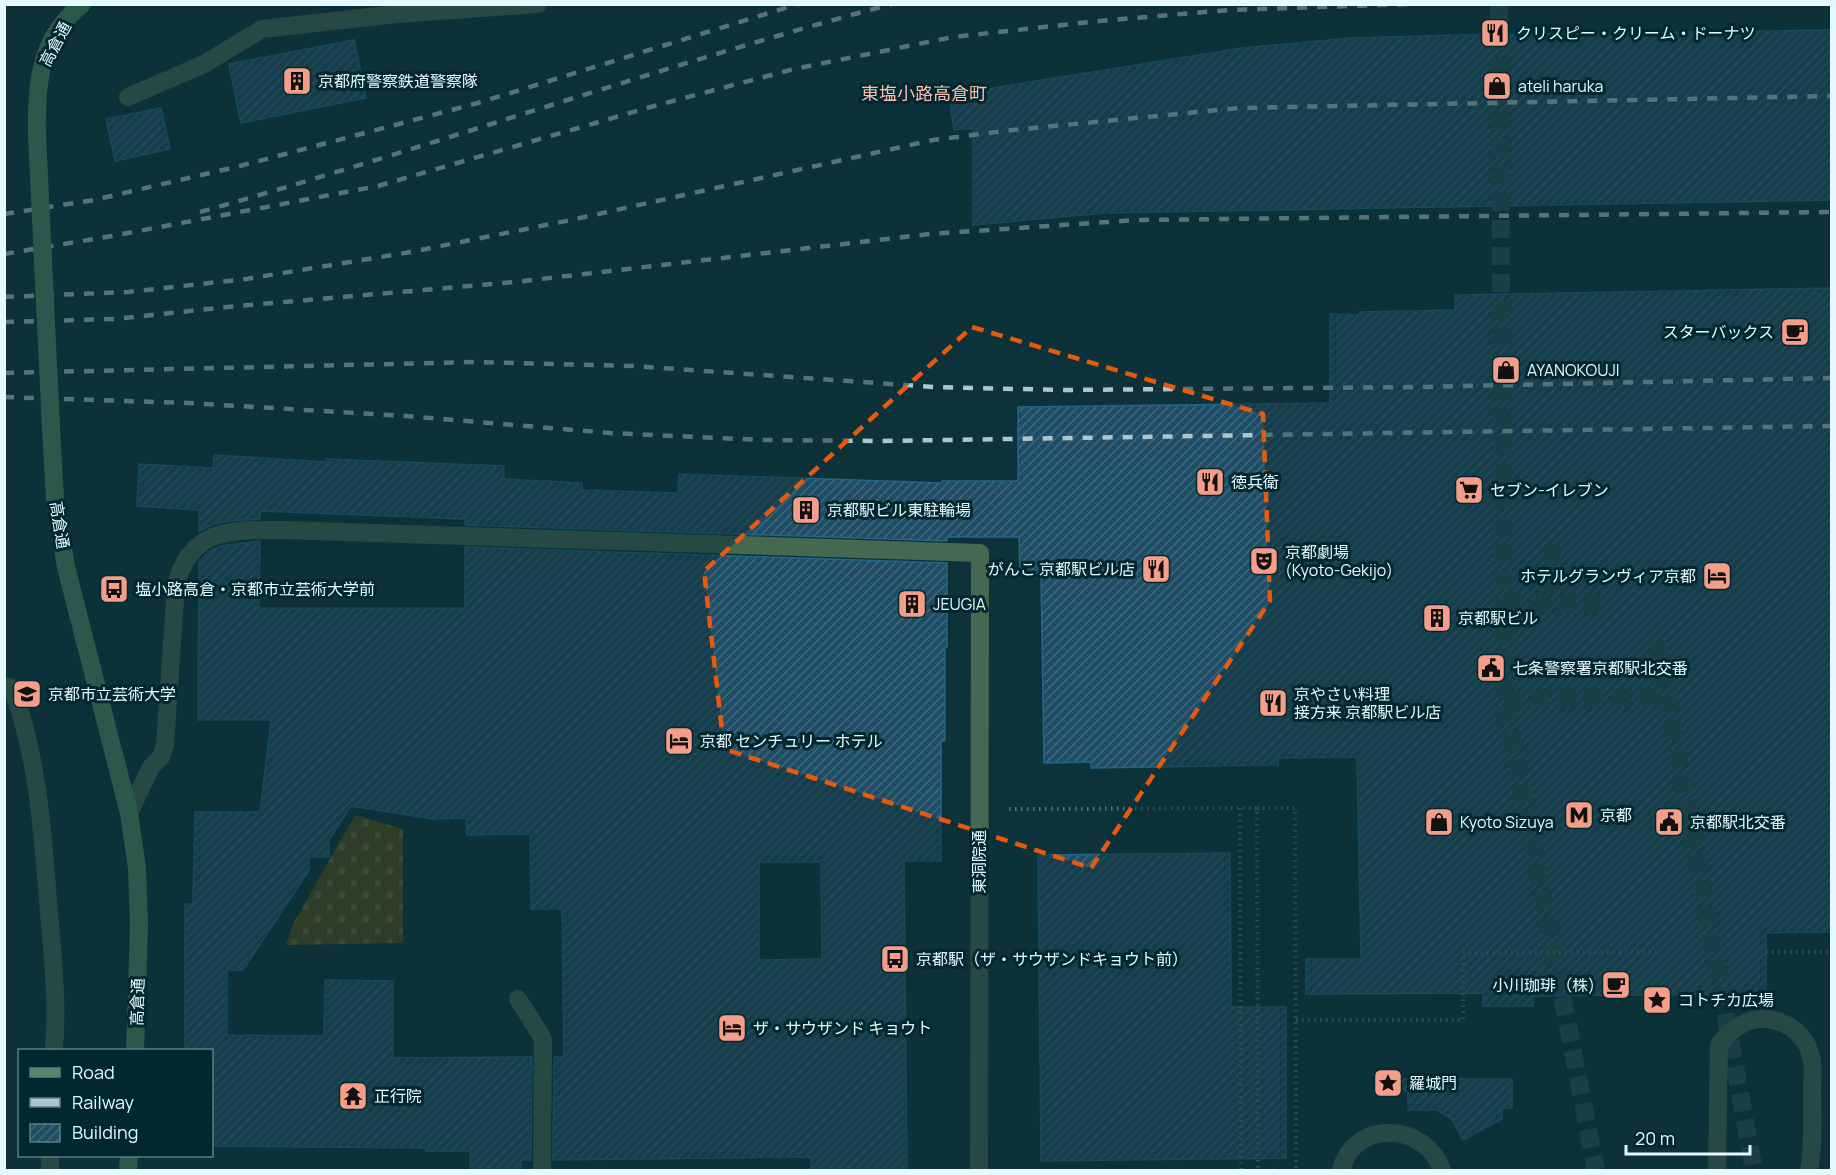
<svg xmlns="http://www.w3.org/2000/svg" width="1836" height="1175" viewBox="0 0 1836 1175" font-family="Manrope,'Noto Sans JP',sans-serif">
	<defs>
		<pattern id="cemetery-stones" width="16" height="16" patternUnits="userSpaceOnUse" patternTransform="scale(1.5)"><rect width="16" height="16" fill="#594b13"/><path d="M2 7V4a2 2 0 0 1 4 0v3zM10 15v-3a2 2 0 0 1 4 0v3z" fill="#716636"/></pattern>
		<pattern id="building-hatch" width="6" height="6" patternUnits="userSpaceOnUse" patternTransform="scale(1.5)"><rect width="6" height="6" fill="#1f4d65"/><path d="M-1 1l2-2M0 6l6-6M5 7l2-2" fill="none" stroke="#3f677c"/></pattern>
	</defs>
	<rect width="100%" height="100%" fill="#0d3239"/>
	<!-- cemetery -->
	<polygon fill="url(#cemetery-stones)" points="355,815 403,829 403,943 286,945 293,924"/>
	<!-- building -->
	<g fill="url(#building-hatch)" stroke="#216688" stroke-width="1.5" fill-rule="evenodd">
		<polygon points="1832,30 1832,200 1106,213 973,225 973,128 954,130 949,95 1242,48 1351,38 1459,35"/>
		<polygon points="354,40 366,98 241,123 229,64"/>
		<polygon points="161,108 170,149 115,161 106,119"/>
		<polygon points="1832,288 1832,932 1766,933 1766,994 1533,996 1533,1006 1483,1006 1483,993 1306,994 1306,959 1361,959 1357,757 1278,758 1278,765 1091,768 1091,762 1044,763 1041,574 1020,574 1019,537 947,537 947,541 465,525 465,519 260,511 260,519 229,521 214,524 199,531 199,510 137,506 139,464 213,468 214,455 326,462 326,459 504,466 504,479 582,483 582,490 678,493 679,474 942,483 942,481 1018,481 1018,407 1330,403 1330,314 1359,315 1359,312 1455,310 1455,295"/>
		<path d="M260,541L259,608H465V547L947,563V647H945V741H941V861H904L907,1170H811V1157L553,1160L554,1057H564L562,909H531L530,834L467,835L466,818L433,819L351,806L329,840V857H309V870L243,970H227V1035L324,1036L325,980L393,981V1058L532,1057L531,1160H521V1170H470V1151H426V1148L212,1146V1050H185V904H193L195,812H260L271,720H198L199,562L210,551L221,546ZM759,862H821L822,959L759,960Z"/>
		<polygon points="1230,853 1231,1007 1286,1007 1286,1158 1041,1161 1038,855"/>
		<polygon points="1388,1079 1512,1079 1512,1108 1502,1108 1502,1119 1463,1140 1452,1119 1437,1110 1408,1110 1408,1092"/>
	</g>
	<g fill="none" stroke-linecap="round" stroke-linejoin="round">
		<!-- street-tunnel -->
		<g stroke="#2d5057" stroke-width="18" stroke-dasharray="18 9" stroke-linecap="butt">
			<polyline points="1499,4 1504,699 1596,1170"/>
			<polyline points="1553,546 1553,602"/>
			<polyline points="1503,602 1601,604"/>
			<polyline points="1657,642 1754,1170"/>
			<polyline points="1504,699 1667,697"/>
		</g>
		<!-- path -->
		<g stroke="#55747b" stroke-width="4" stroke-dasharray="1.5 4.5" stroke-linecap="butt">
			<polyline points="1240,808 1241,1170"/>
			<polyline points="1257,808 1295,808 1296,1170"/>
			<polyline points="1009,809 1257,808 1258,1170"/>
			<polyline points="1766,952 1832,952"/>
			<polyline points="1296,1020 1463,1020 1463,953 1660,952"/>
			<polyline points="1275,1170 1277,1164"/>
		</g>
		<!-- lane -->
		<g stroke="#466750" stroke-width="18">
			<polyline points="128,97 204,64 262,29 397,14 538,4"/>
			<path d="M4,686L12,688C39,759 43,839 49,913C53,959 58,1004 54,1050"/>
			<polyline points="518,999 543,1039 542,1170"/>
			<polyline points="50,1156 50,1170"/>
			<path d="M1341,1170C1354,1119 1426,1122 1442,1170"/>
			<path d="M1717,1170L1719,1045C1732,1028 1747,1017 1769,1019C1789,1022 1806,1036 1811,1056C1814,1066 1812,1078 1812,1088C1812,1115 1814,1143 1809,1170"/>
		</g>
		<!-- street -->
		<path stroke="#466750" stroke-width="18" d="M129,813L151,767L161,757L165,745L176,585C191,526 234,530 284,530L980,553L979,1170"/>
		<!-- secondary -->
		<g stroke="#528864" stroke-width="18">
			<path d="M37,135C36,84 39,39 82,4"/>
			<polyline points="51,428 55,499 66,567 129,813 137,868 139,927 135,1050"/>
			<polyline points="128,1170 129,1156"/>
		</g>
		<!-- rail -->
		<g stroke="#adc6cb" stroke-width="4.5" stroke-dasharray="10 10" stroke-linecap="butt">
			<path d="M200,212C432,147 659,66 892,4"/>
			<polyline points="4,214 94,200 240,166 478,103 798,4"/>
			<polyline points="4,254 112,236 378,186 654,106 794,69 953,37 1099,21 1229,10 1411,4"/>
			<polyline points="4,297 128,292 246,279 411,252 571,220 933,140 1013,130 1239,108 1832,96"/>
			<polyline points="4,322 115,319 227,307 515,282 930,234 1137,220 1832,212"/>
			<polyline points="4,373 476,362 633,366 934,387 1060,390 1418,387 1832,378"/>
			<polyline points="4,397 188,403 406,416 610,433 762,440 882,441 1832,426"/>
		</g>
		<!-- secondary-bridge -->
		<polyline stroke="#528864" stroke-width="18" points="37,135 51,428"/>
	</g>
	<!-- marked area -->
	<path d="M0 0H1836V1175H0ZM972,327L1263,414L1270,601L1091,868L724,749L704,571Z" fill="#0d3239" fill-opacity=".55" fill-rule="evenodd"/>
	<path fill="none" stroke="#e8590c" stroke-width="4.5" stroke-dasharray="12 8" stroke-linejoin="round" d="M972,327L1263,414L1270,601L1091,868L724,749L704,571Z"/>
	<!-- icons -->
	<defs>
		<g id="restaurant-square" transform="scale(1.5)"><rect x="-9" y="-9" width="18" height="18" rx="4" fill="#f49e89" stroke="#02282f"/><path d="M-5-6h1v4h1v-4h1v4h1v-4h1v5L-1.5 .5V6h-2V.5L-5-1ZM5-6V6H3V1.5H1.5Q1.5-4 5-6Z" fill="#111"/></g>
		<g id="building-square" transform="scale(1.5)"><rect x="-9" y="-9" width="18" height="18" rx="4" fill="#f49e89" stroke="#02282f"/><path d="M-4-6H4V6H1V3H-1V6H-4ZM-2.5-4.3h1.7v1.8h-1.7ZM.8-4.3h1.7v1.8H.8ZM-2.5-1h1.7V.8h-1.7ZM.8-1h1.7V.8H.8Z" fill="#111"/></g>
		<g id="shop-square" transform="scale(1.5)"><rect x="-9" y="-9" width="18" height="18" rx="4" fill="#f49e89" stroke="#02282f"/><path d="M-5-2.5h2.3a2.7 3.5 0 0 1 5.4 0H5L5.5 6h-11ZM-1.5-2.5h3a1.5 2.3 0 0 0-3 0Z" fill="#111"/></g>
		<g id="cafe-square" transform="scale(1.5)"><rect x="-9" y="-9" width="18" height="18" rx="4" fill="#f49e89" stroke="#02282f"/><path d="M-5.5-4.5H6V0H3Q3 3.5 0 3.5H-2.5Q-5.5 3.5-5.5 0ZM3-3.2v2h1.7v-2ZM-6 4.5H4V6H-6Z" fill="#111"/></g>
		<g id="supermarket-square" transform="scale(1.5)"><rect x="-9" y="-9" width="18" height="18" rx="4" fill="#f49e89" stroke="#02282f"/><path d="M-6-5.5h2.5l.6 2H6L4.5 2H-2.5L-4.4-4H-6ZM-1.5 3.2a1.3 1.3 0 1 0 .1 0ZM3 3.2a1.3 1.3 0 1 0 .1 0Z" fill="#111"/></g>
		<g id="theatre-square" transform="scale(1.5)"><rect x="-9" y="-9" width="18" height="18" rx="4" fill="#f49e89" stroke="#02282f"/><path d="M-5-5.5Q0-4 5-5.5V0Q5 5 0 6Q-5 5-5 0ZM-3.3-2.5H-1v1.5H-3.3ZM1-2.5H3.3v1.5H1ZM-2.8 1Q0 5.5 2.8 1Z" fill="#111"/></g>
		<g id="hotel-square" transform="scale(1.5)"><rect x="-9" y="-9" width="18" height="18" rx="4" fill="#f49e89" stroke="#02282f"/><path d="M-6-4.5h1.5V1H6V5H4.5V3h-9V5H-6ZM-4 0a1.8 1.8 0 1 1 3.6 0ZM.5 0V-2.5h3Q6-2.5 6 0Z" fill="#111"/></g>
		<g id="bus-square" transform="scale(1.5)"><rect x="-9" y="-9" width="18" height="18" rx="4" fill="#f49e89" stroke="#02282f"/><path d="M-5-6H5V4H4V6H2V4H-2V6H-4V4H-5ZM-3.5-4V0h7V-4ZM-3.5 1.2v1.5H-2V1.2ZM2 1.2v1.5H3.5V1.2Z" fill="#111"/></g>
		<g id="civic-square" transform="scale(1.5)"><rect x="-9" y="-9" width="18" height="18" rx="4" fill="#f49e89" stroke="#02282f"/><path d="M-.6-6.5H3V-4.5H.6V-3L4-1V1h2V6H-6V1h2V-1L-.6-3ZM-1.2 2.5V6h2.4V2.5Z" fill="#111"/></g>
		<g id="university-square" transform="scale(1.5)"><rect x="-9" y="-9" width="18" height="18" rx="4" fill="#f49e89" stroke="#02282f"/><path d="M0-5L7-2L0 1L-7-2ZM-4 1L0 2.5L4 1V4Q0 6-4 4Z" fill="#111"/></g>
		<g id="metro-square" transform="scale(1.5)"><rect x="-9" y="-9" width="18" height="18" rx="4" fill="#f49e89" stroke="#02282f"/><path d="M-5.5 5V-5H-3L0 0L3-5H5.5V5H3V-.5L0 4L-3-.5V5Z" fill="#111"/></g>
		<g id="sight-square" transform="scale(1.5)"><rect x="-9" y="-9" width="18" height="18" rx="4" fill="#f49e89" stroke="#02282f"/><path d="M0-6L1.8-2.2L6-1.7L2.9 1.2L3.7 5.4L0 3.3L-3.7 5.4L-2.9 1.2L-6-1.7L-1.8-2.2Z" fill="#111"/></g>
		<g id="temple-square" transform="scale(1.5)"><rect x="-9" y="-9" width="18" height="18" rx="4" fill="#f49e89" stroke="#02282f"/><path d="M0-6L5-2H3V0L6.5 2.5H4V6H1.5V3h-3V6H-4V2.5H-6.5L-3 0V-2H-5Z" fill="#111"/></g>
	</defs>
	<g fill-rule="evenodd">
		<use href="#restaurant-square" x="1495" y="33"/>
		<use href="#building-square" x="297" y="81"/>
		<use href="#shop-square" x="1497" y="86"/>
		<use href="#cafe-square" x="1795" y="332"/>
		<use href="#shop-square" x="1506" y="370"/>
		<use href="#restaurant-square" x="1210" y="482"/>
		<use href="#supermarket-square" x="1469" y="490"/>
		<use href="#building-square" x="806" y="510"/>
		<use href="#theatre-square" x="1264" y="561"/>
		<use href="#restaurant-square" x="1156" y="569"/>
		<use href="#hotel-square" x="1717" y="576"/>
		<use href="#bus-square" x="114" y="589"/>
		<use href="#building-square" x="912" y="604"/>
		<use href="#building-square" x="1437" y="618"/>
		<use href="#civic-square" x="1491" y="668"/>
		<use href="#university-square" x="27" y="694"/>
		<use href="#restaurant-square" x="1273" y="703"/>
		<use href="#hotel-square" x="679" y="741"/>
		<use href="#metro-square" x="1579" y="815"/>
		<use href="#shop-square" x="1439" y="822"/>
		<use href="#civic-square" x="1669" y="822"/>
		<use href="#bus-square" x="895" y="959"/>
		<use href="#cafe-square" x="1616" y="985"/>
		<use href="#sight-square" x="1657" y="1000"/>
		<use href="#hotel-square" x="732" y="1028"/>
		<use href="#sight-square" x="1388" y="1083"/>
		<use href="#temple-square" x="353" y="1096"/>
	</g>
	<g text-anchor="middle" stroke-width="6" stroke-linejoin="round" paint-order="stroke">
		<!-- poi labels -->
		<g font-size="16" fill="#e5f9fe" stroke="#02282f" text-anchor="start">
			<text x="1516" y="39">クリスピー・クリーム・ドーナツ</text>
			<text x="318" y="87">京都府警察鉄道警察隊</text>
			<text x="1518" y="92">ateli haruka</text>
			<text x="1774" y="338" text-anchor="end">スターバックス</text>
			<text x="1527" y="376">AYANOKOUJI</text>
			<text x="1231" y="488">徳兵衛</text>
			<text x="1490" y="496">セブン-イレブン</text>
			<text x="827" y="516">京都駅ビル東駐輪場</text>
			<text x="1285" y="558">京都劇場<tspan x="1285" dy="18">(Kyoto-Gekijo)</tspan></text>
			<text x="1135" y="575" text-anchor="end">がんこ 京都駅ビル店</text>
			<text x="1696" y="582" text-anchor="end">ホテルグランヴィア京都</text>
			<text x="135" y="595">塩小路高倉・京都市立芸術大学前</text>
			<text x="933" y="610">JEUGIA</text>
			<text x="1458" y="624">京都駅ビル</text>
			<text x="1512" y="674">七条警察署京都駅北交番</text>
			<text x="48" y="700">京都市立芸術大学</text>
			<text x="1294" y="700">京やさい料理<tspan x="1294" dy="18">接方来 京都駅ビル店</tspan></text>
			<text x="700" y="747">京都 センチュリー ホテル</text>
			<text x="1600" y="821">京都</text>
			<text x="1460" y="828">Kyoto Sizuya</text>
			<text x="1690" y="828">京都駅北交番</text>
			<text x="916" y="965">京都駅（ザ・サウザンドキョウト前）</text>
			<text x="1595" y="991" text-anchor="end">小川珈琲（株)</text>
			<text x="1678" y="1006">コトチカ広場</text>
			<text x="753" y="1034">ザ・サウザンド キョウト</text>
			<text x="1409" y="1089">羅城門</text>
			<text x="374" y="1102">正行院</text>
		</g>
		<!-- street labels -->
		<g font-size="16" fill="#e5f9fe" stroke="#02282f">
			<text transform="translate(55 44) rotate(-62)" y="6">高倉通</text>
			<text transform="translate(60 525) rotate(81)" y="6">高倉通</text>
			<text transform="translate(979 862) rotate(-90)" y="6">東洞院通</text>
			<text transform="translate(137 1002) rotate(-88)" y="6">高倉通</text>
		</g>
		<!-- neighbourhood labels -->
		<g font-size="18" fill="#ffbdad" stroke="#02282f">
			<text x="924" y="100">東塩小路高倉町</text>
		</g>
	</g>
	<!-- border -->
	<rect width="1836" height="1175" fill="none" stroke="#e5f9fe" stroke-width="12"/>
	<!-- legend -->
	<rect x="18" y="1049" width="195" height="108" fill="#02282f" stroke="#5d7c82" stroke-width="1.5"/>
	<rect x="30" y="1068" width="30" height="9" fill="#528864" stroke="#5d7c82" stroke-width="1.5"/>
	<text x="72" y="1079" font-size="18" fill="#e5f9fe">Road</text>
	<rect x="30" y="1098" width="30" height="9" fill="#adc6cb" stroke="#5d7c82" stroke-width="1.5"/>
	<text x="72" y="1109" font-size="18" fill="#e5f9fe">Railway</text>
	<rect x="30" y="1124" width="30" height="18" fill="url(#building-hatch)" stroke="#5d7c82" stroke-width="1.5"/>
	<text x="72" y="1139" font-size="18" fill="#e5f9fe">Building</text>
	<!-- scale -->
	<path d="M1626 1145v9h124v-9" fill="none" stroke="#e5f9fe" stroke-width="3"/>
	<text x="1635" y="1145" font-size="18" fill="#e5f9fe" stroke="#02282f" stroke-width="4.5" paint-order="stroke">20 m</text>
</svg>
